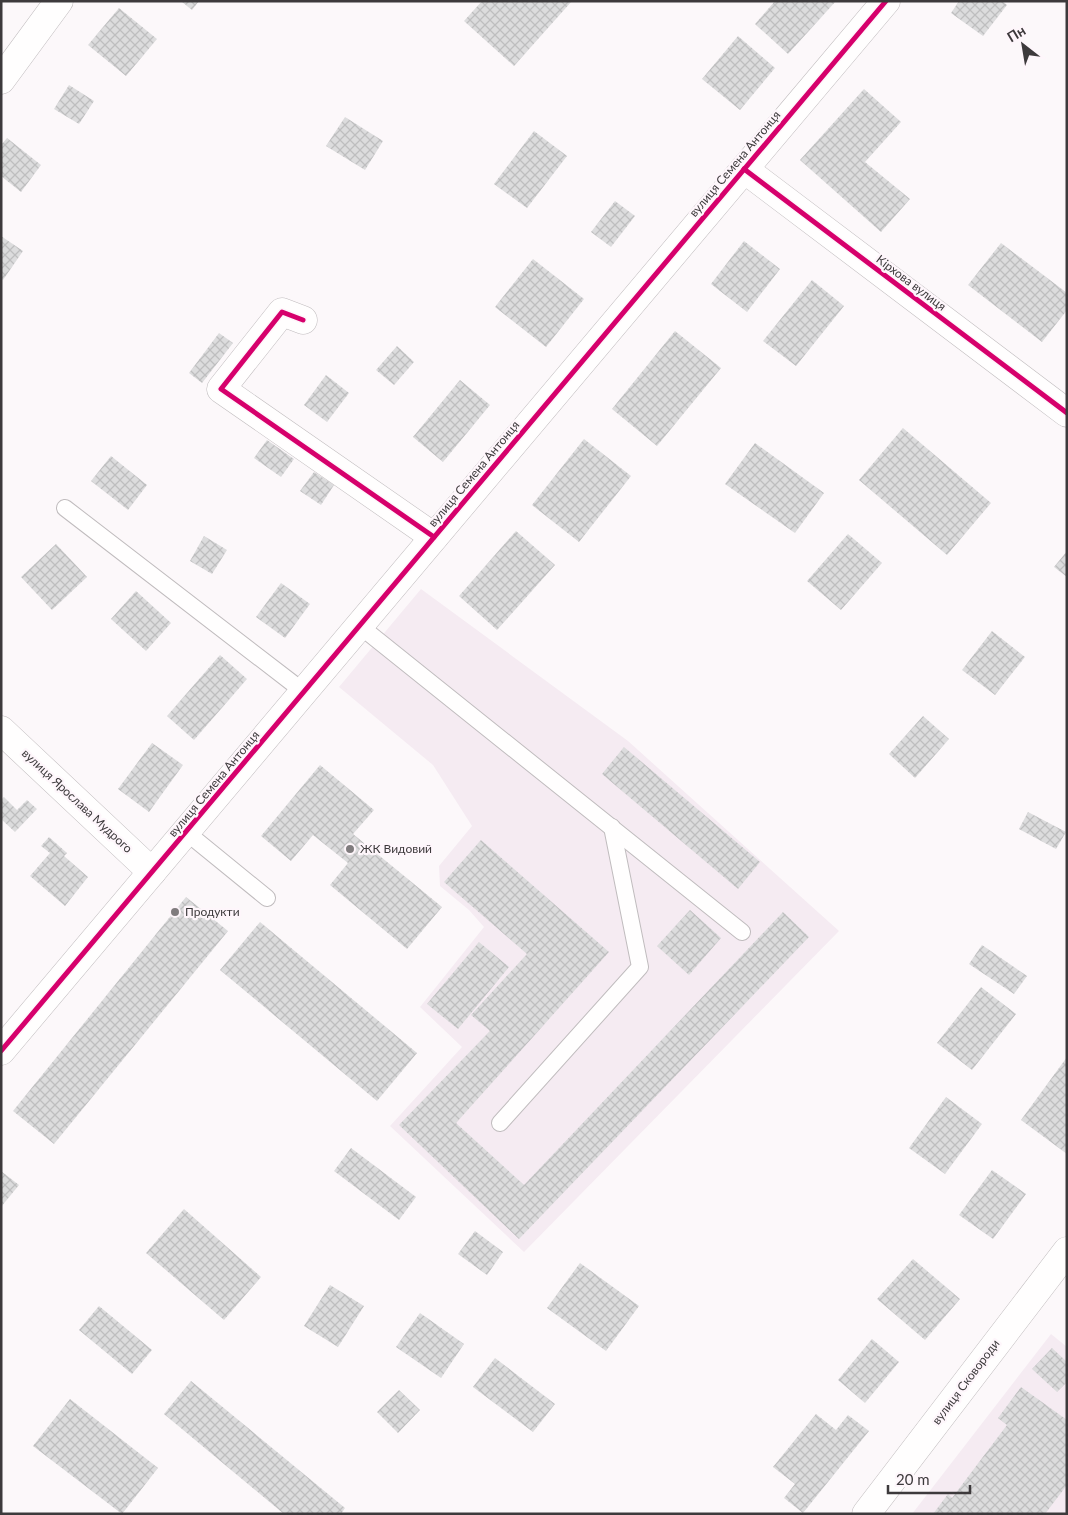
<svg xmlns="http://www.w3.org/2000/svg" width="1068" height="1515" viewBox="0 0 1068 1515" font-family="Lato,sans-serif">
	<defs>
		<pattern id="building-cross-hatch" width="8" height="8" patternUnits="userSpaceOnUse" patternTransform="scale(1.25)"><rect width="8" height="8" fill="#dcdcdd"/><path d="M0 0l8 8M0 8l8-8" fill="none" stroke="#bebebf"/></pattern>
	</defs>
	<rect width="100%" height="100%" fill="#fcf8fa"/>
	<!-- built -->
	<g fill="#f5ebf2">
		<polygon points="421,589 628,741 839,931 524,1252 390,1126 462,1047 420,1007 484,927 469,910 440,886 439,866 472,826 433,765 339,687"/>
		<polygon points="1051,1334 1067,1347 1067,1514 912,1514"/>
	</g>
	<!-- building -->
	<g fill="url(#building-cross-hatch)">
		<polygon points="181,1 199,1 192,10"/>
		<polygon points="482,1 572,1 514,66 464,21"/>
		<polygon points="775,1 836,1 788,54 755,24"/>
		<polygon points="959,1 1002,1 1007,5 983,36 951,13"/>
		<polygon points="119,8 157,39 126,76 88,45"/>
		<polygon points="738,36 775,68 740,110 702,79"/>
		<polygon points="69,85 94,101 79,124 54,109"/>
		<polygon points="864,89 901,122 865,162 910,199 881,232 800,160"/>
		<polygon points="345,117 383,141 365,170 326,146"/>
		<polygon points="534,131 567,156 527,208 494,184"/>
		<polygon points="7,138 41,165 21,192 1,176 1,145"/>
		<polygon points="615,201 635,216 611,247 591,232"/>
		<polygon points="1,236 23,251 3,280 1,279"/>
		<polygon points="744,241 780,269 747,312 711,284"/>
		<polygon points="1001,243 1067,293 1067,310 1042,342 968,285"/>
		<polygon points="533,259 584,299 546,347 495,307"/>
		<polygon points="812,280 844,306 796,366 763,341"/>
		<polygon points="675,331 721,368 657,446 612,409"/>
		<polygon points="219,333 233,343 202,383 189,373"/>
		<polygon points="397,346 414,362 394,385 376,370"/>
		<polygon points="326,375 349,393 327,422 304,405"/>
		<polygon points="460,380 490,405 443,462 413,437"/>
		<polygon points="903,428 991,503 947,555 859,480"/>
		<polygon points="584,439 631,476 579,542 532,505"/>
		<polygon points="267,440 294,459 281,477 254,458"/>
		<polygon points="755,443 824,493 795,533 725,484"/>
		<polygon points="111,456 147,485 128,510 91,481"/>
		<polygon points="314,472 334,485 321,505 300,491"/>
		<polygon points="516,531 555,565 497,630 459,596"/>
		<polygon points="848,534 882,563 841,610 807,581"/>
		<polygon points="204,536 227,550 212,574 190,561"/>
		<polygon points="56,544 87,577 52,610 21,577"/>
		<polygon points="1067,551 1067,577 1054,567"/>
		<polygon points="281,583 310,604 285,638 256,617"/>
		<polygon points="136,591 171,623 146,651 111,619"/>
		<polygon points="992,631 1025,657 995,695 962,670"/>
		<polygon points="220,655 247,679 194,740 167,716"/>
		<polygon points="923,716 949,739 915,778 889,754"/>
		<polygon points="152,743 183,765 149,812 118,789"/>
		<polygon points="624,747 760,862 738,889 602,774"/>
		<polygon points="320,765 374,810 353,834 442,907 407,949 330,885 348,863 313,835 291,861 261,836"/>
		<polygon points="4,797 17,810 27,800 37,809 15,832 1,819 1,800"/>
		<polygon points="1028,812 1066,832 1056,849 1019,829"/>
		<polygon points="49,837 67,853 64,856 88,877 65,906 30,876 50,853 41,846"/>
		<polygon points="481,840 609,952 456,1123 524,1185 783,912 809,937 519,1239 399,1125 490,1031 471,1015 527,954 444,882"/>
		<polygon points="186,897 228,931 54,1144 13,1111"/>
		<polygon points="690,910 721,938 689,975 657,946"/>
		<polygon points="260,922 417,1053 377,1101 220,970"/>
		<polygon points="479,942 509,967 458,1029 427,1004"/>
		<polygon points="982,945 1027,976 1014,994 969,964"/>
		<polygon points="981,987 1016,1014 972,1070 937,1043"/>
		<polygon points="1067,1057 1067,1154 1021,1120"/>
		<polygon points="946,1097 982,1124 945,1174 909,1148"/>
		<polygon points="351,1148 416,1197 399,1220 334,1171"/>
		<polygon points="992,1170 1026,1194 993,1239 959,1215"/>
		<polygon points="1,1171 19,1185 1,1207"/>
		<polygon points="184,1209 261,1277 224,1320 146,1253"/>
		<polygon points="475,1231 503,1252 487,1275 458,1254"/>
		<polygon points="913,1259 960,1299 925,1340 877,1299"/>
		<polygon points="580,1263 639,1306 606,1351 547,1308"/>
		<polygon points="330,1285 364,1306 338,1347 304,1326"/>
		<polygon points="99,1306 152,1350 132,1374 79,1330"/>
		<polygon points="420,1313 464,1344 441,1378 396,1347"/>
		<polygon points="872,1339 899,1362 865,1403 838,1380"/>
		<polygon points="1052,1348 1067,1362 1067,1382 1057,1392 1032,1369"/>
		<polygon points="495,1358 555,1404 533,1432 473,1387"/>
		<polygon points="191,1381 345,1508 341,1514 284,1514 164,1414"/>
		<polygon points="1021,1387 1067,1420 1067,1485 1045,1514 933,1514 948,1494 952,1498 1007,1425 998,1418"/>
		<polygon points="399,1390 420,1410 398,1433 377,1412"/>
		<polygon points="70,1399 158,1468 122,1514 33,1446"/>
		<polygon points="816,1414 836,1430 848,1415 869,1431 803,1513 784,1498 795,1484 773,1467"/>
	</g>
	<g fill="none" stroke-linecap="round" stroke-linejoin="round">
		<!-- service casing -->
		<g stroke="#c0bcbe" stroke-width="18">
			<g id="service">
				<polyline points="65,508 304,692"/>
				<polyline points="360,626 742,932"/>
				<polyline points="186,832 267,898"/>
				<polyline points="500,1123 640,967 612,827"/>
			</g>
		</g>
		<!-- minor casing -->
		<g stroke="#c0bcbe" stroke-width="29">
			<g id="minor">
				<polyline points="1,80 59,1"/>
				<polyline points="744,169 1067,413"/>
				<polyline points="303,320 282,312 221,389 434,537"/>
				<polyline points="1,730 152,872"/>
				<polyline points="866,1514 1067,1251"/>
			</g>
		</g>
		<!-- tertiary casing -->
		<g stroke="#c0bcbe" stroke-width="29">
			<polyline id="tertiary" points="1,1051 886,1"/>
		</g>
		<!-- service -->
		<use href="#service" stroke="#fffefe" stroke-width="16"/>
		<!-- minor -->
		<use href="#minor" stroke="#fffefe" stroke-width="28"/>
		<!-- tertiary -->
		<use href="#tertiary" stroke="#fffefe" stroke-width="28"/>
		<!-- cycleway casing -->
		<g stroke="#fef6fb" stroke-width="8">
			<g id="cycleway">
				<polyline points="744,169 1067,413"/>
				<polyline points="303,320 282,312 221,389 434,537"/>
				<polyline points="1,1051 886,1"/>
			</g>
		</g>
		<!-- cycleway -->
		<use href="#cycleway" stroke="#d6006c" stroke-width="5"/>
	</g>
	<!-- markers -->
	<g fill="#807c7e" stroke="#fef6fb" stroke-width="2">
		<circle cx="350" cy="849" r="5"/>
		<circle cx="175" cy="912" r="5"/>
	</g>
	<g text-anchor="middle" stroke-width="4.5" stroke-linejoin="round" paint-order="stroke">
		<!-- street labels -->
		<g font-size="12" fill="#3d3a3c" stroke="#fef6fb">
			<text transform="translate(735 164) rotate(-50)" y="4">вулиця Семена Антонця</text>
			<text transform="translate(911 283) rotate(37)" y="4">Кірхова вулиця</text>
			<text transform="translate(474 474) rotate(-50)" y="4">вулиця Семена Антонця</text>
			<text transform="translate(214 784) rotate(-50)" y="4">вулиця Семена Антонця</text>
			<text transform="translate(77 801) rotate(43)" y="4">вулиця Ярослава Мудрого</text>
			<text transform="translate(966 1382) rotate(-53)" y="4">вулиця Сковороди</text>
		</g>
		<!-- poi labels -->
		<g font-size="12" fill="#3d3a3c" stroke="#fef6fb" text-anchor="start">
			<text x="360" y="853">ЖК Видовий</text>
			<text x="185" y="916">Продукти</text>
		</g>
	</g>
	<!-- border -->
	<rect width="1068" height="1515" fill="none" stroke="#3d3a3c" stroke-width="5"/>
	<!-- north arrow -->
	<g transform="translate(1023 45) rotate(329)" stroke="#fef6fb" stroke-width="4" paint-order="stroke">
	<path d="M0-4L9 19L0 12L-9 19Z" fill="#3d3a3c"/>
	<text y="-8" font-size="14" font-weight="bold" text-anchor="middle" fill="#3d3a3c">Пн</text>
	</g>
	<!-- scale -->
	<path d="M888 1485v8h82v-8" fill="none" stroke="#3d3a3c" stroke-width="2.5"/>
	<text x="896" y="1485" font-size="15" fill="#3d3a3c" stroke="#fef6fb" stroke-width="4" paint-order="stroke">20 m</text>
</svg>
